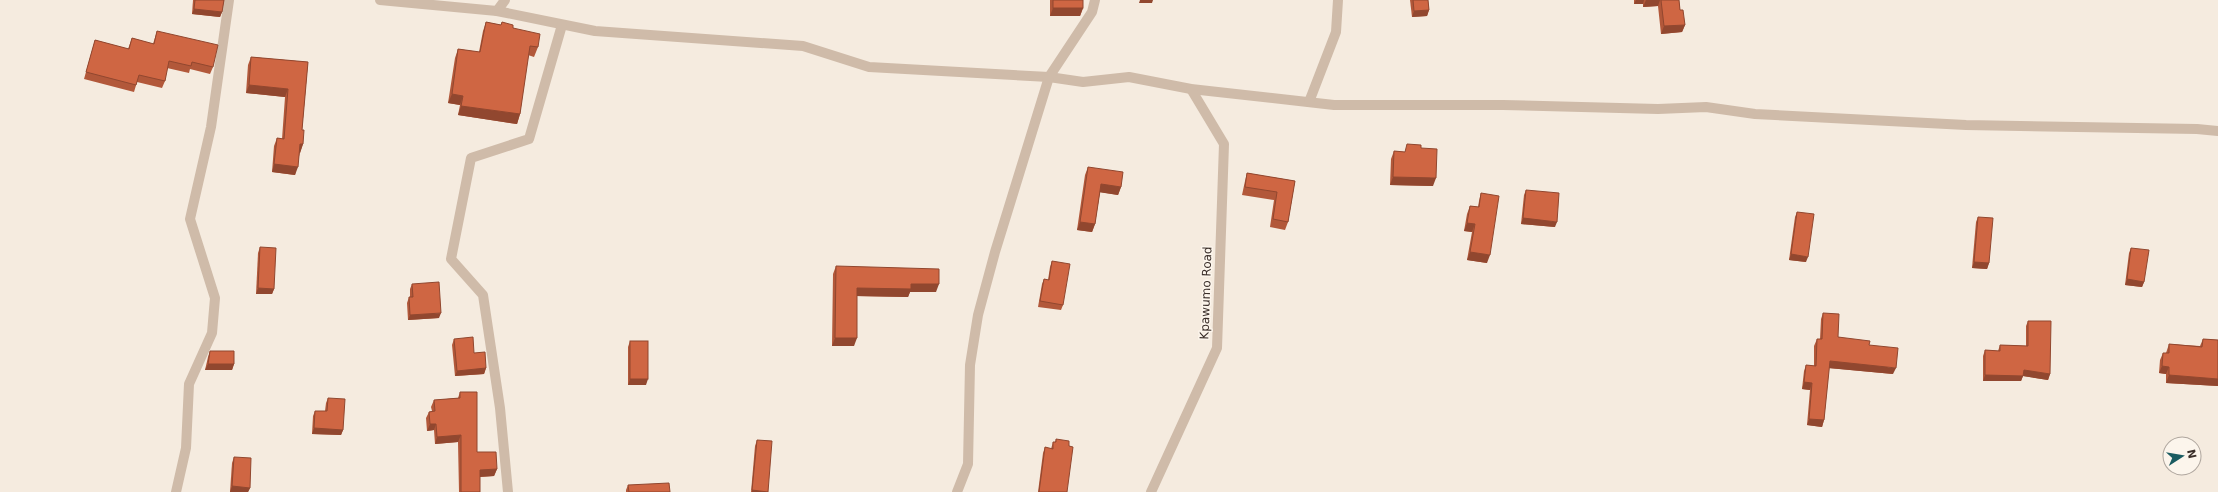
<svg xmlns="http://www.w3.org/2000/svg" width="2218" height="492" viewBox="0 0 2218 492" font-family="'DejaVu Sans',sans-serif">
	<rect width="100%" height="100%" fill="#f5ebdf"/>
	<g fill="none" stroke-linecap="round" stroke-linejoin="round">
		<!-- minor -->
		<g stroke="#cfbba9" stroke-width="10">
			<polyline points="380,0 497,11 595,31 803,46 869,67 1049,77 1083,82 1129,77 1191,89 1334,105 1503,105 1658,109 1706,107 1755,114 1966,125 2197,129 2218,131"/>
			<polyline points="497,11 505,0"/>
			<polyline points="1309,102 1336,32 1338,0"/>
			<polyline points="176,492 186,448 189,384 212,333 215,298 190,219 211,127 229,0"/>
			<polyline points="508,492 500,408 483,295 451,259 471,158 529,139 562,25"/>
			<polyline points="957,492 968,464 970,365 978,315 995,252 1049,77 1092,12 1095,0"/>
			<polyline points="1151,492 1217,348 1224,144 1191,89"/>
		</g>
	</g>
	<!-- wall -->
	<g fill="#b2583a">
		<polygon points="193,0 224,0 222,12 220,17 192,14"/>
		<polygon points="1050,0 1083,0 1083,8 1080,16 1050,16"/>
		<polygon points="1410,0 1428,0 1429,10 1427,16 1412,17"/>
		<polygon points="1634,0 1679,0 1680,10 1685,25 1682,32 1661,34 1658,6 1643,7 1643,4 1634,4"/>
		<polygon points="486,22 501,25 502,22 513,28 538,47 534,57 528,55 520,114 517,124 458,115 460,105 448,103 455,58 458,49 479,52 483,31"/>
		<polygon points="157,31 213,67 210,74 190,69 189,73 167,68 165,81 162,88 137,82 134,92 84,79 95,40 128,49 132,38 153,44"/>
		<polygon points="251,57 308,62 302,130 303,144 300,153 300,152 295,175 272,172 274,146 277,138 282,139 285,97 246,93 248,65"/>
		<polygon points="1421,148 1433,186 1390,185 1391,159 1394,151 1405,152"/>
		<polygon points="1088,167 1121,187 1118,195 1100,192 1095,224 1092,232 1077,230 1085,175"/>
		<polygon points="1247,173 1295,181 1288,222 1285,230 1270,227 1274,200 1242,195 1245,181"/>
		<polygon points="1526,190 1555,227 1521,224 1524,195"/>
		<polygon points="1481,193 1487,263 1467,260 1472,232 1464,231 1467,214 1470,206 1478,207 1479,201"/>
		<polygon points="1797,212 1806,262 1789,260 1795,217"/>
		<polygon points="1978,217 1989,263 1987,269 1972,268 1976,222"/>
		<polygon points="260,247 274,289 272,294 256,294 258,253"/>
		<polygon points="2131,248 2144,282 2142,287 2125,285 2129,253"/>
		<polygon points="1052,261 1063,305 1061,310 1038,307 1042,284 1044,279 1048,280 1050,267"/>
		<polygon points="836,266 936,292 910,292 908,297 857,296 854,346 832,346 833,274"/>
		<polygon points="412,284 439,318 408,320 407,303 409,297 410,297 410,289"/>
		<polygon points="1823,313 1838,337 1869,345 1893,374 1829,368 1824,420 1822,427 1807,425 1810,390 1802,389 1804,371 1806,365 1814,366 1814,346 1817,339 1820,339 1821,319"/>
		<polygon points="2028,321 2050,374 2048,380 2023,376 2021,381 1983,381 1983,356 1985,350 1998,351 2000,345 2026,346 2026,326"/>
		<polygon points="454,339 474,353 486,368 484,374 455,376 452,345"/>
		<polygon points="2203,339 2218,340 2218,386 2166,383 2166,374 2159,373 2160,360 2163,353 2166,353 2169,344 2200,346"/>
		<polygon points="630,341 646,385 628,385 628,347"/>
		<polygon points="210,351 234,364 232,370 205,370 208,357"/>
		<polygon points="460,392 477,452 497,469 494,476 480,477 480,492 459,492 458,442 435,444 434,430 427,431 426,418 429,412 432,411 431,407 434,400 458,398"/>
		<polygon points="328,398 343,430 341,435 312,434 313,416 315,411 325,411 326,403"/>
		<polygon points="1056,439 1067,492 1038,492 1043,453 1045,447 1051,449 1053,442 1055,442"/>
		<polygon points="757,440 768,492 751,492 755,446"/>
		<polygon points="234,457 250,488 248,492 230,492 232,463"/>
		<polygon points="628,485 670,492 626,492 626,490"/>
	</g>
	<!-- shaded-wall -->
	<g fill="#91472f">
		<polygon points="1140,0 1153,0 1152,3 1139,3"/>
		<polygon points="1636,0 1644,0 1643,4 1634,4"/>
		<polygon points="1646,0 1660,0 1658,6 1643,7"/>
		<polygon points="1053,8 1083,8 1080,16 1050,16"/>
		<polygon points="194,9 222,12 220,17 192,14"/>
		<polygon points="1429,10 1427,16 1412,17 1414,11"/>
		<polygon points="1685,25 1682,32 1661,34 1664,26"/>
		<polygon points="249,85 288,89 285,97 246,93"/>
		<polygon points="452,94 463,96 460,105 448,103"/>
		<polygon points="461,106 520,114 517,124 458,115"/>
		<polygon points="300,144 303,144 300,153 297,152"/>
		<polygon points="274,164 298,167 295,175 272,172"/>
		<polygon points="1393,177 1436,178 1433,186 1390,185"/>
		<polygon points="1101,184 1121,187 1118,195 1098,192"/>
		<polygon points="1523,218 1557,222 1555,227 1521,224"/>
		<polygon points="1080,222 1095,224 1092,232 1077,230"/>
		<polygon points="1467,223 1475,224 1472,232 1464,231"/>
		<polygon points="1470,252 1490,255 1487,263 1467,260"/>
		<polygon points="1791,254 1808,257 1806,262 1789,260"/>
		<polygon points="1974,262 1989,263 1987,269 1972,268"/>
		<polygon points="2127,279 2144,282 2142,287 2125,285"/>
		<polygon points="911,284 939,284 936,292 910,292 908,297 854,296 857,288"/>
		<polygon points="258,288 274,289 272,294 256,294"/>
		<polygon points="441,313 439,318 408,320 410,315"/>
		<polygon points="835,338 857,338 854,346 832,346"/>
		<polygon points="1830,361 1896,368 1893,374 1828,368"/>
		<polygon points="208,364 234,364 232,370 205,370"/>
		<polygon points="2162,366 2169,367 2166,374 2159,373"/>
		<polygon points="486,368 484,374 455,376 457,371"/>
		<polygon points="2024,370 2050,374 2048,380 2023,376 2021,381 1983,381 1985,375"/>
		<polygon points="2169,375 2218,379 2218,386 2166,383"/>
		<polygon points="630,379 648,379 646,385 628,385"/>
		<polygon points="1804,382 1812,383 1810,390 1802,389"/>
		<polygon points="1809,419 1824,420 1822,427 1807,425"/>
		<polygon points="430,424 436,424 434,430 427,431"/>
		<polygon points="314,428 343,430 341,435 312,434"/>
		<polygon points="461,435 458,442 435,444 437,437"/>
		<polygon points="497,469 494,476 478,477 480,470"/>
		<polygon points="232,486 250,488 248,492 230,492"/>
		<polygon points="752,490 768,492 752,492"/>
	</g>
	<!-- building -->
	<g fill="#cf6643" stroke="#91472f">
		<polygon points="195,0 224,0 222,12 194,9"/>
		<rect x="1053" y="0" width="30" height="8"/>
		<polygon points="1413,0 1428,0 1429,10 1414,11"/>
		<polygon points="1661,0 1679,0 1680,10 1683,10 1685,25 1664,26"/>
		<polygon points="486,22 501,25 502,22 513,25 513,28 540,34 538,47 530,46 520,114 461,106 463,96 452,94 458,49 480,52"/>
		<polygon points="157,31 218,45 213,67 192,62 191,66 169,61 165,81 139,75 136,85 86,72 95,40 129,49 132,38 154,44"/>
		<polygon points="251,57 308,62 302,130 304,130 303,144 300,144 298,167 274,164 277,138 284,139 288,89 249,85"/>
		<polygon points="1407,144 1421,145 1421,148 1437,149 1436,178 1393,177 1394,151 1405,152"/>
		<polygon points="1088,167 1123,172 1121,187 1101,184 1095,224 1080,222"/>
		<polygon points="1247,173 1295,181 1288,222 1273,219 1277,192 1245,187"/>
		<polygon points="1526,190 1559,193 1557,222 1523,218"/>
		<polygon points="1481,193 1499,196 1490,255 1470,252 1475,224 1467,223 1470,206 1479,207"/>
		<polygon points="1797,212 1814,214 1808,257 1791,254"/>
		<polygon points="1978,217 1993,218 1989,263 1974,262"/>
		<polygon points="260,247 276,248 274,289 258,288"/>
		<polygon points="2131,248 2149,250 2144,282 2127,279"/>
		<polygon points="1052,261 1070,264 1063,305 1040,301 1044,279 1049,280"/>
		<polygon points="836,266 939,269 939,284 911,284 911,289 857,288 857,338 835,338"/>
		<polygon points="439,282 441,313 410,315 409,297 413,297 412,284"/>
		<polygon points="1823,313 1839,314 1838,337 1870,341 1869,345 1898,348 1896,368 1830,361 1824,420 1809,419 1812,383 1804,382 1806,365 1816,366 1817,339 1822,339"/>
		<polygon points="2028,321 2051,321 2050,374 2024,370 2023,376 1985,375 1985,350 2000,351 2000,345 2028,346"/>
		<polygon points="473,337 474,353 485,352 486,368 457,371 454,339"/>
		<polygon points="2203,339 2218,340 2218,379 2169,375 2169,367 2162,366 2163,353 2169,353 2169,344 2202,347"/>
		<rect x="630" y="341" width="18" height="38"/>
		<polygon points="210,351 234,351 234,364 208,364"/>
		<polygon points="460,392 477,392 477,452 496,452 497,469 480,470 480,492 461,492 461,435 437,437 436,424 430,424 429,412 435,411 434,400 460,398"/>
		<polygon points="328,398 345,399 343,430 314,428 315,411 327,411"/>
		<polygon points="1056,439 1069,441 1069,446 1073,447 1067,492 1039,492 1045,447 1053,449 1053,442 1056,442"/>
		<polygon points="757,440 772,441 768,492 752,490"/>
		<polygon points="234,457 251,458 250,488 232,486"/>
		<polygon points="669,483 670,492 629,492 628,485"/>
	</g>
	<g text-anchor="middle" stroke-width="3" stroke-linejoin="round" paint-order="stroke">
		<!-- street labels -->
		<g font-size="12" fill="#3b2f2a" stroke="#fcf5ec">
			<text transform="translate(1206 293) rotate(-88)" y="4">Kpawumo Road</text>
		</g>
	</g>
	<!-- north arrow -->
	<g transform="translate(2182 456) rotate(78)"><circle r="19" fill="#fcf5ec" stroke="#afa69e"/>
	<path d="M0-3L7 15L0 10L-7 15Z" fill="#1b5c61"/>
	<text y="-6" font-size="11" font-weight="bold" text-anchor="middle" fill="#3b2f2a">N</text>
	</g>
</svg>
